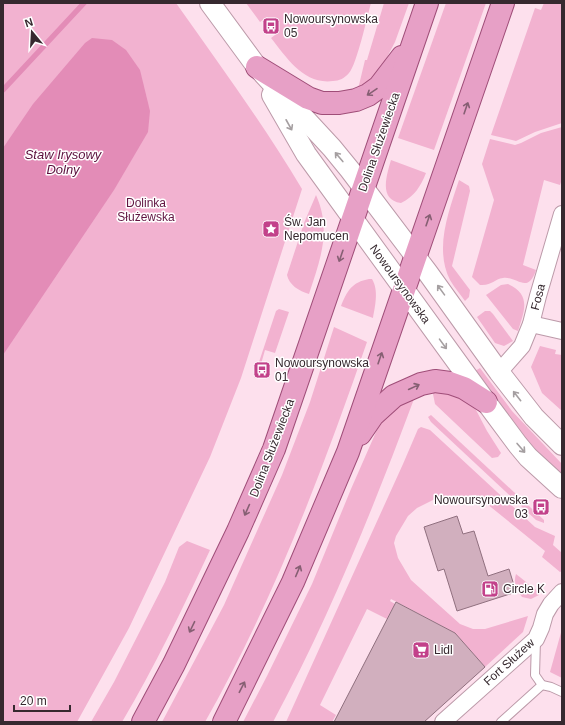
<svg xmlns="http://www.w3.org/2000/svg" width="565" height="725" viewBox="0 0 565 725" font-family="Arial,sans-serif">
	<rect width="100%" height="100%" fill="#fde0ed"/>
	<!-- green -->
	<g fill="#f2b2d0">
		<path d="M3,3H176C219,64 264,125 302,189L241,378L210,457L129,628L77,722H3Z"/>
		<path d="M246,3H371C367,17 357,64 349,73C345,78 339,81 333,81C304,85 287,58 271,38L279,32L267,17L260,22Z"/>
		<polygon points="384,3 409,3 395,42 384,63 369,83 356,89 359,85 365,60 367,60"/>
		<polygon points="446,3 486,3 434,150 398,138"/>
		<polygon points="544,3 562,3 562,123 535,132 516,141 491,135 535,8 541,10"/>
		<path d="M562,127V179L560,185L544,180L523,265L536,270C528,295 517,276 503,278C494,279 492,286 480,285L472,277L494,200L482,164L490,139L515,145L521,143L541,133Z"/>
		<path d="M391,160L426,173C421,186 414,197 401,203C378,200 387,174 391,160Z"/>
		<path d="M459,180L469,186L470,191L452,266L470,290L469,297L465,301C460,294 454,287 450,280C434,248 449,211 459,180Z"/>
		<path d="M316,195C332,231 320,260 309,294C299,291 289,285 287,275L304,223Z"/>
		<path d="M369,279H372C379,290 375,307 373,318L341,306C347,291 352,282 369,279Z"/>
		<path d="M508,284C532,295 524,311 518,331L513,329L486,295L501,285Z"/>
		<polygon points="279,309 289,312 275,353 265,350 257,378 254,377 276,311"/>
		<polygon points="485,311 490,311 493,314 513,341 504,346 495,343 477,317"/>
		<path d="M334,327L367,342C322,472 273,602 205,722H162L224,605L282,475L310,402Z"/>
		<polygon points="540,346 556,350 555,354 562,355 562,411 542,393 531,367"/>
		<polygon points="480,368 512,411 562,464 562,475 528,442 475,371"/>
		<polygon points="432,389 456,394 471,404 476,410 487,431 501,453 498,457 492,458 435,404"/>
		<path d="M414,394V399C373,509 329,618 273,722H243L267,676L312,584L351,489L376,432L384,417Z"/>
		<polygon points="431,415 544,520 544,523 536,520 431,422 428,417"/>
		<polygon points="421,427 430,430 535,527 555,536 553,545 562,553 562,571 560,572 542,557 545,551 476,495 459,497 451,496 437,498 417,508 408,516 396,536 394,543 398,558 411,580 460,624 473,629 485,629 528,616 523,632 485,667 455,633 391,599 390,601 395,604 387,619 367,609 320,705 336,715 332,722 286,722 403,464 418,429"/>
		<path d="M187,541L210,550C183,608 155,666 122,722H91L114,682L165,582L179,547Z"/>
		<path d="M516,574L540,593L539,595L531,599L522,597C517,590 513,583 516,574Z"/>
		<polygon points="562,629 562,678 550,672"/>
	</g>
	<!-- water -->
	<polygon fill="#e38cb7" points="92,38 112,40 126,50 140,70 150,111 148,132 114,190 3,355 3,148 33,104 85,43"/>
	<g fill="none" stroke-linecap="round" stroke-linejoin="round">
		<!-- stream -->
		<polyline stroke="#e38cb7" stroke-width="5.5" points="3,90 84,3"/>
	</g>
	<!-- building -->
	<g fill="#d1afbe" stroke="#90707f">
		<polygon points="457,516 463,534 474,531 488,576 509,569 516,592 457,611 444,569 438,571 424,527"/>
		<polygon points="396,602 455,633 485,667 424,722 334,722"/>
	</g>
	<g fill="none" stroke-linecap="round" stroke-linejoin="round">
		<!-- service casing -->
		<g stroke="#bc9aa9" stroke-width="10">
			<g id="service">
				<polyline points="536,640 535,675 542,685"/>
				<polyline points="501,722 542,685 551,687 562,692"/>
			</g>
		</g>
		<!-- minor casing -->
		<g stroke="#bc9aa9" stroke-width="18">
			<g id="minor">
				<polyline points="531,324 562,331"/>
				<polyline points="499,372 522,346 531,324 538,296 562,214"/>
				<polyline points="443,722 536,639 541,628 545,614 551,604 562,592"/>
			</g>
		</g>
		<!-- tertiary casing -->
		<g stroke="#bc9aa9" stroke-width="22">
			<g id="tertiary">
				<polyline points="210,3 257,67 332,148 350,170 428,273 499,372 534,417 562,445"/>
				<polyline points="272,95 306,154 486,402 518,445 528,457 562,488"/>
			</g>
		</g>
		<!-- primary casing -->
		<g stroke="#9f4d78" stroke-width="24">
			<g id="primary">
				<polyline points="257,67 308,98 322,103 339,103 356,100 368,95 379,87 402,57"/>
				<polyline points="360,434 373,415 394,396 421,384 435,381 450,383 464,388 486,402"/>
				<polyline points="143,722 174,664 238,531 274,449 427,3"/>
				<polyline points="224,722 293,582 348,452 503,3"/>
			</g>
		</g>
		<!-- service -->
		<use href="#service" stroke="#fff" stroke-width="8"/>
		<!-- minor -->
		<use href="#minor" stroke="#fff" stroke-width="16"/>
		<!-- tertiary -->
		<use href="#tertiary" stroke="#fff" stroke-width="20"/>
		<!-- primary -->
		<use href="#primary" stroke="#e7a0c6" stroke-width="22"/>
	</g>
	<!-- one-way arrows -->
	<defs><path id="oneway-shaft" d="M-6 0H5M1.5-3L5.5 0L1.5 3" fill="none" stroke-width="1.6" stroke-linecap="round" stroke-linejoin="round"/></defs>
	<g stroke="#865f73">
		<use href="#oneway-shaft" transform="translate(372 92) rotate(146)"/>
		<use href="#oneway-shaft" transform="translate(466 108) rotate(-71)"/>
		<use href="#oneway-shaft" transform="translate(428 220) rotate(-71)"/>
		<use href="#oneway-shaft" transform="translate(341 256) rotate(109)"/>
		<use href="#oneway-shaft" transform="translate(380 358) rotate(-71)"/>
		<use href="#oneway-shaft" transform="translate(414 387) rotate(-25)"/>
		<use href="#oneway-shaft" transform="translate(247 510) rotate(114)"/>
		<use href="#oneway-shaft" transform="translate(298 571) rotate(-67)"/>
		<use href="#oneway-shaft" transform="translate(192 627) rotate(116)"/>
		<use href="#oneway-shaft" transform="translate(242 687) rotate(-63)"/>
	</g>
	<g stroke="#a59fa1">
		<use href="#oneway-shaft" transform="translate(289 125) rotate(61)"/>
		<use href="#oneway-shaft" transform="translate(339 157) rotate(-130)"/>
		<use href="#oneway-shaft" transform="translate(441 290) rotate(-126)"/>
		<use href="#oneway-shaft" transform="translate(443 344) rotate(54)"/>
		<use href="#oneway-shaft" transform="translate(517 396) rotate(-128)"/>
		<use href="#oneway-shaft" transform="translate(521 448) rotate(49)"/>
	</g>
	<!-- icons -->
	<defs>
		<g id="bus-square" transform="scale(0.9)"><rect x="-9" y="-9" width="18" height="18" rx="4" fill="#c2418a" stroke="#fff"/><path d="M-5-6H5V4H4V6H2V4H-2V6H-4V4H-5ZM-3.5-4V0h7V-4ZM-3.5 1.2v1.5H-2V1.2ZM2 1.2v1.5H3.5V1.2Z" fill="#fff"/></g>
		<g id="sight-square" transform="scale(0.9)"><rect x="-9" y="-9" width="18" height="18" rx="4" fill="#c2418a" stroke="#fff"/><path d="M0-6L1.8-2.2L6-1.7L2.9 1.2L3.7 5.4L0 3.3L-3.7 5.4L-2.9 1.2L-6-1.7L-1.8-2.2Z" fill="#fff"/></g>
		<g id="fuel-square" transform="scale(0.9)"><rect x="-9" y="-9" width="18" height="18" rx="4" fill="#c2418a" stroke="#fff"/><path d="M-5.5-6h7V0h2V4h1.3V-2.5L3-4.5l.8-.8L6-3V5H2.5V1h-1V6h-7ZM-4.2-4.7v3.2H.2V-4.7Z" fill="#fff"/></g>
		<g id="supermarket-square" transform="scale(0.9)"><rect x="-9" y="-9" width="18" height="18" rx="4" fill="#c2418a" stroke="#fff"/><path d="M-6-5.5h2.5l.6 2H6L4.5 2H-2.5L-4.4-4H-6ZM-1.5 3.2a1.3 1.3 0 1 0 .1 0ZM3 3.2a1.3 1.3 0 1 0 .1 0Z" fill="#fff"/></g>
	</defs>
	<g fill-rule="evenodd">
		<use href="#bus-square" x="271" y="26"/>
		<use href="#sight-square" x="271" y="229"/>
		<use href="#bus-square" x="262" y="370"/>
		<use href="#bus-square" x="541" y="507"/>
		<use href="#fuel-square" x="490" y="589"/>
		<use href="#supermarket-square" x="421" y="650"/>
	</g>
	<g text-anchor="middle" stroke-width="3" stroke-linejoin="round" paint-order="stroke">
		<!-- poi labels -->
		<g font-size="12" fill="#36292f" stroke="#fff" text-anchor="start">
			<text x="284" y="23">Nowoursynowska<tspan x="284" dy="14">05</tspan></text>
			<text x="284" y="226">Św. Jan<tspan x="284" dy="14">Nepomucen</tspan></text>
			<text x="275" y="367">Nowoursynowska<tspan x="275" dy="14">01</tspan></text>
			<text x="528" y="504" text-anchor="end">Nowoursynowska<tspan x="528" dy="14">03</tspan></text>
			<text x="503" y="593">Circle K</text>
			<text x="434" y="654">Lidl</text>
		</g>
		<!-- street labels -->
		<g font-size="12" fill="#36292f" stroke="#fff">
			<text transform="translate(379 142) rotate(-71)" y="4">Dolina Służewiecka</text>
			<text transform="translate(400 284) rotate(54)" y="4">Nowoursynowska</text>
			<text transform="translate(538 297) rotate(-75)" y="4">Fosa</text>
			<text transform="translate(272 448) rotate(-69)" y="4">Dolina Służewiecka</text>
			<text transform="translate(509 662) rotate(-42)" y="4">Fort Służew</text>
		</g>
		<!-- park labels -->
		<g font-size="12" fill="#601441" stroke="#fff">
			<text x="146" y="207">Dolinka<tspan x="146" dy="14">Służewska</tspan></text>
		</g>
		<!-- water labels -->
		<g font-size="13" font-style="italic" fill="#5b0e3c" stroke="#fff">
			<text x="63" y="159">Staw Irysowy<tspan x="63" dy="15">Dolny</tspan></text>
		</g>
	</g>
	<!-- border -->
	<rect width="565" height="725" fill="none" stroke="#36292f" stroke-width="8"/>
	<!-- north arrow -->
	<g transform="translate(32 32) rotate(342)" stroke="#ffffff" stroke-width="3" paint-order="stroke">
	<path d="M0-3L7 15L0 10L-7 15Z" fill="#36292f"/>
	<text y="-6" font-size="11" font-weight="bold" text-anchor="middle" fill="#36292f">N</text>
	</g>
	<!-- scale -->
	<path d="M14 705v6h56v-6" fill="none" stroke="#36292f" stroke-width="2"/>
	<text x="20" y="705" font-size="12" fill="#36292f" stroke="#ffffff" stroke-width="3" paint-order="stroke">20 m</text>
</svg>
